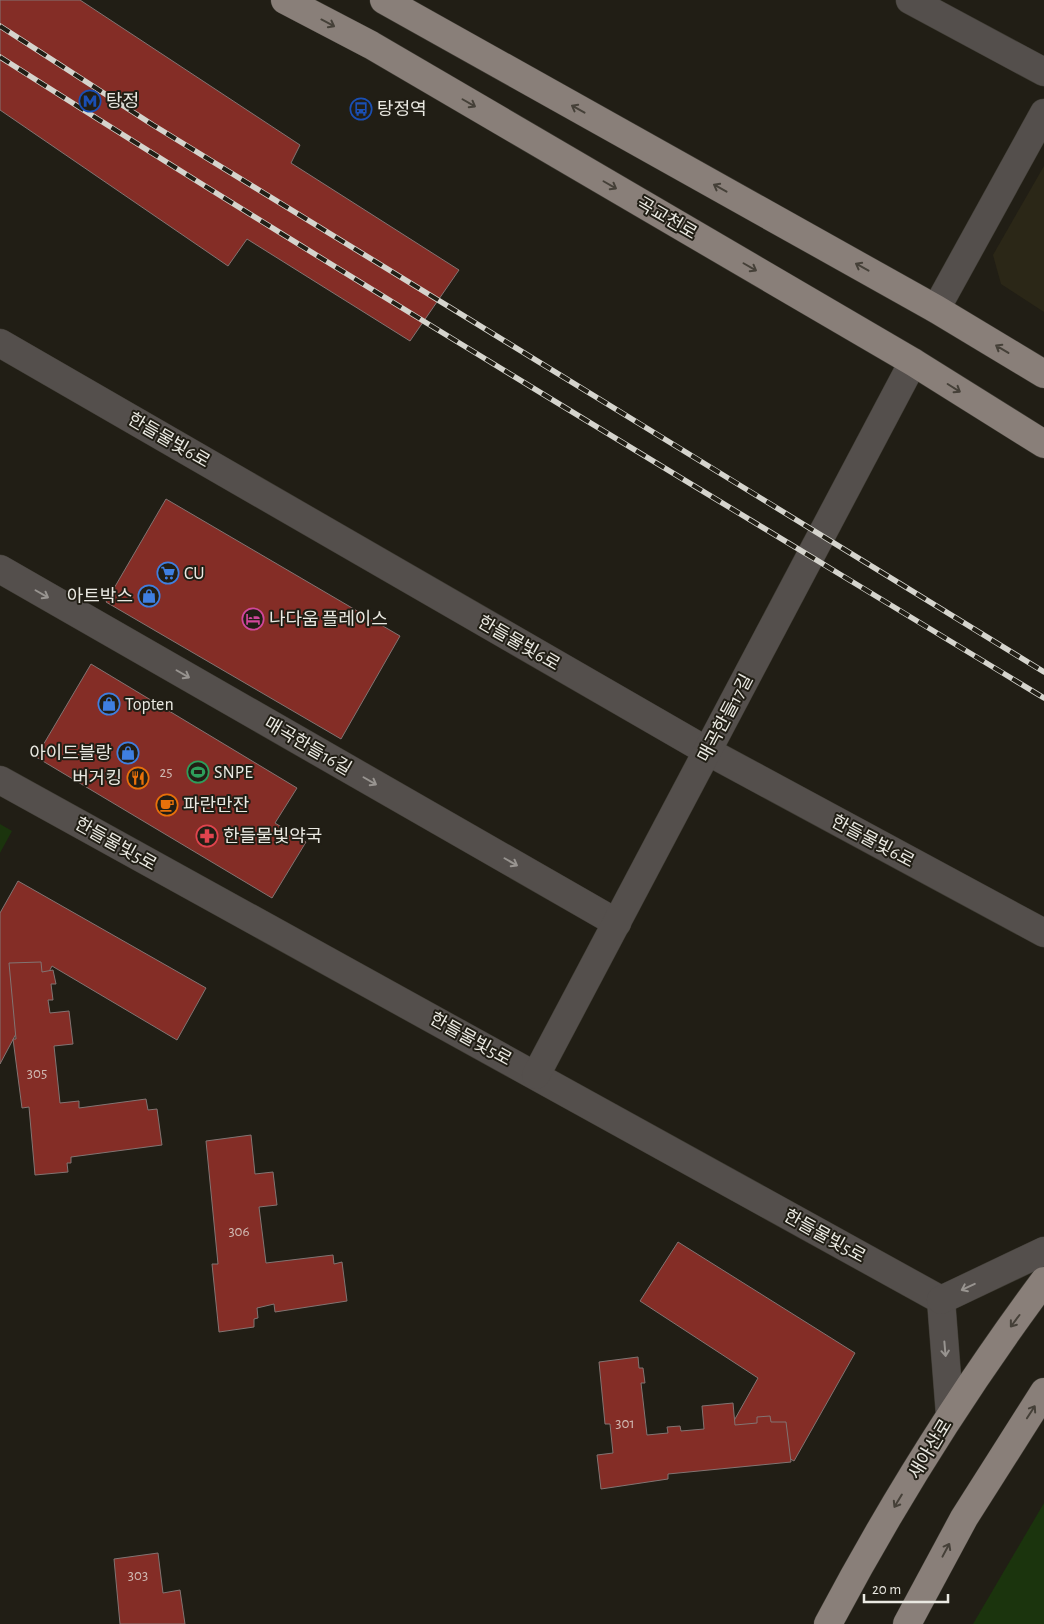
<svg xmlns="http://www.w3.org/2000/svg" width="1044" height="1624" viewBox="0 0 1044 1624" font-family="'Alegreya Sans','Noto Sans KR',sans-serif">
	<rect width="100%" height="100%" fill="#211e15"/>
	<!-- built -->
	<polygon fill="#2b2717" points="1044,166 1044,312 1001,284 993,255"/>
	<!-- green -->
	<g fill="#1b340d">
		<polygon points="0,824 12,831 0,853"/>
		<polygon points="1044,1503 1044,1624 973,1624"/>
	</g>
	<!-- building -->
	<g fill="#842d26" stroke="#827472">
		<polygon points="0,0 80,0 300,145 291,163 459,270 410,341 247,239 228,266 0,110"/>
		<polygon points="166,499 400,636 341,739 106,602"/>
		<polygon points="91,664 297,788 275,823 306,842 272,898 36,757"/>
		<polygon points="18,881 206,988 177,1040 52,966 0,1064 0,913"/>
		<polygon points="41,962 42,972 53,970 56,984 51,984 53,1000 48,1000 50,1013 69,1011 73,1044 54,1046 60,1103 79,1101 79,1108 146,1099 148,1110 157,1109 162,1145 71,1157 71,1163 67,1163 68,1172 35,1175 29,1107 22,1108 13,1039 16,1039 9,963"/>
		<polygon points="251,1135 255,1174 273,1172 277,1205 259,1207 266,1263 333,1255 334,1264 342,1262 347,1301 275,1312 274,1304 257,1308 258,1318 254,1319 254,1327 219,1332 212,1264 218,1264 206,1141"/>
		<polygon points="678,1242 855,1353 794,1461 731,1426 758,1378 640,1301"/>
		<polygon points="638,1357 639,1368 643,1368 645,1383 641,1383 647,1435 668,1433 667,1427 680,1426 681,1431 704,1429 702,1406 733,1403 735,1425 757,1423 757,1417 770,1416 771,1422 786,1422 791,1462 668,1474 668,1479 601,1489 597,1455 613,1453 610,1424 605,1424 599,1362"/>
		<polygon points="158,1553 163,1593 180,1590 185,1624 120,1624 114,1559"/>
	</g>
	<g fill="none" stroke-linecap="round" stroke-linejoin="round">
		<!-- minor casing -->
		<g stroke="#3d3a32" stroke-width="29">
			<g id="minor">
				<polyline points="910,0 1044,72"/>
				<polyline points="936,309 1044,113"/>
				<polyline points="0,343 707,751 1044,933"/>
				<polyline points="0,569 617,923"/>
				<polyline points="0,780 941,1300"/>
				<polyline points="536,1075 913,362"/>
				<polyline points="941,1300 950,1415"/>
				<polyline points="941,1300 1044,1251"/>
			</g>
		</g>
		<!-- major casing -->
		<g stroke="#3d3a32" stroke-width="29">
			<g id="major">
				<polyline points="285,0 371,45 913,362 1044,444"/>
				<polyline points="384,0 936,309 1044,374"/>
				<path d="M828,1624C891,1505 963,1390 1044,1281"/>
				<polyline points="907,1624 964,1518 1044,1392"/>
			</g>
		</g>
		<!-- minor -->
		<use href="#minor" stroke="#544f4c" stroke-width="28"/>
		<!-- major -->
		<use href="#major" stroke="#897f79" stroke-width="28"/>
		<!-- rail casing -->
		<g stroke="#d5d4cd" stroke-width="5.5">
			<g id="rail">
				<polyline points="0,26 153,125 1044,672"/>
				<path d="M0,57C344,276 695,486 1044,698"/>
			</g>
		</g>
		<!-- rail -->
		<use href="#rail" stroke="#211e15" stroke-width="4" stroke-dasharray="11" stroke-linecap="butt"/>
	</g>
	<!-- one-way arrows -->
	<defs><path id="oneway-shaft" d="M-6 0H5M1.5-3L5.5 0L1.5 3" fill="none" stroke-width="1.6" stroke-linecap="round" stroke-linejoin="round" transform="scale(1.25)"/></defs>
	<g stroke="#454038">
		<use href="#oneway-shaft" transform="translate(328 23) rotate(28)"/>
		<use href="#oneway-shaft" transform="translate(469 103) rotate(30)"/>
		<use href="#oneway-shaft" transform="translate(578 109) rotate(-151)"/>
		<use href="#oneway-shaft" transform="translate(610 185) rotate(30)"/>
		<use href="#oneway-shaft" transform="translate(720 188) rotate(-151)"/>
		<use href="#oneway-shaft" transform="translate(750 267) rotate(30)"/>
		<use href="#oneway-shaft" transform="translate(862 267) rotate(-151)"/>
		<use href="#oneway-shaft" transform="translate(1002 349) rotate(-149)"/>
		<use href="#oneway-shaft" transform="translate(954 388) rotate(32)"/>
		<use href="#oneway-shaft" transform="translate(1015 1321) rotate(127)"/>
		<use href="#oneway-shaft" transform="translate(1031 1412) rotate(-57)"/>
		<use href="#oneway-shaft" transform="translate(898 1501) rotate(121)"/>
		<use href="#oneway-shaft" transform="translate(946 1550) rotate(-62)"/>
	</g>
	<g stroke="#989490">
		<use href="#oneway-shaft" transform="translate(42 594) rotate(30)"/>
		<use href="#oneway-shaft" transform="translate(183 674) rotate(30)"/>
		<use href="#oneway-shaft" transform="translate(370 781) rotate(30)"/>
		<use href="#oneway-shaft" transform="translate(511 862) rotate(30)"/>
		<use href="#oneway-shaft" transform="translate(968 1287) rotate(155)"/>
		<use href="#oneway-shaft" transform="translate(945 1349) rotate(85)"/>
	</g>
	<!-- icons -->
	<defs>
		<g id="metro-ring" transform="scale(1.125)"><circle r="9.5" fill="#211e15" stroke="#1a4fb4" stroke-width="1.5"/><path d="M-5.5 5V-5H-3L0 0L3-5H5.5V5H3V-.5L0 4L-3-.5V5Z" fill="#1a4fb4"/></g>
		<g id="bus-ring" transform="scale(1.125)"><circle r="9.5" fill="#211e15" stroke="#1a4fb4" stroke-width="1.5"/><path d="M-5-6H5V4H4V6H2V4H-2V6H-4V4H-5ZM-3.5-4V0h7V-4ZM-3.5 1.2v1.5H-2V1.2ZM2 1.2v1.5H3.5V1.2Z" fill="#1a4fb4"/></g>
		<g id="supermarket-ring" transform="scale(1.125)"><circle r="9.5" fill="#211e15" stroke="#3f7fe0" stroke-width="1.5"/><path d="M-6-5.5h2.5l.6 2H6L4.5 2H-2.5L-4.4-4H-6ZM-1.5 3.2a1.3 1.3 0 1 0 .1 0ZM3 3.2a1.3 1.3 0 1 0 .1 0Z" fill="#3f7fe0"/></g>
		<g id="shop-ring" transform="scale(1.125)"><circle r="9.5" fill="#211e15" stroke="#3f7fe0" stroke-width="1.5"/><path d="M-5-2.5h2.3a2.7 3.5 0 0 1 5.4 0H5L5.5 6h-11ZM-1.5-2.5h3a1.5 2.3 0 0 0-3 0Z" fill="#3f7fe0"/></g>
		<g id="hotel-ring" transform="scale(1.125)"><circle r="9.5" fill="#211e15" stroke="#d1479c" stroke-width="1.5"/><path d="M-6-4.5h1.5V1H6V5H4.5V3h-9V5H-6ZM-4 0a1.8 1.8 0 1 1 3.6 0ZM.5 0V-2.5h3Q6-2.5 6 0Z" fill="#d1479c"/></g>
		<g id="stadium-ring" transform="scale(1.125)"><circle r="9.5" fill="#211e15" stroke="#2e9e5b" stroke-width="1.5"/><path d="M0-5a6.5 5 0 1 0 0 10a6.5 5 0 1 0 0-10ZM-3.5-1.8h7v3.6h-7Z" fill="#2e9e5b"/></g>
		<g id="restaurant-ring" transform="scale(1.125)"><circle r="9.5" fill="#211e15" stroke="#e8710a" stroke-width="1.5"/><path d="M-5-6h1v4h1v-4h1v4h1v-4h1v5L-1.5 .5V6h-2V.5L-5-1ZM5-6V6H3V1.5H1.5Q1.5-4 5-6Z" fill="#e8710a"/></g>
		<g id="cafe-ring" transform="scale(1.125)"><circle r="9.5" fill="#211e15" stroke="#e8710a" stroke-width="1.5"/><path d="M-5.5-4.5H6V0H3Q3 3.5 0 3.5H-2.5Q-5.5 3.5-5.5 0ZM3-3.2v2h1.7v-2ZM-6 4.5H4V6H-6Z" fill="#e8710a"/></g>
		<g id="pharmacy-ring" transform="scale(1.125)"><circle r="9.5" fill="#211e15" stroke="#e0444e" stroke-width="1.5"/><path d="M-2-6h4v4h4v4h-4v4h-4v-4h-4v-4h4Z" fill="#e0444e"/></g>
	</defs>
	<g fill-rule="evenodd">
		<use href="#metro-ring" x="90" y="101"/>
		<use href="#bus-ring" x="361" y="109"/>
		<use href="#supermarket-ring" x="168" y="573"/>
		<use href="#shop-ring" x="149" y="596"/>
		<use href="#hotel-ring" x="253" y="619"/>
		<use href="#shop-ring" x="109" y="704"/>
		<use href="#shop-ring" x="128" y="753"/>
		<use href="#stadium-ring" x="198" y="772"/>
		<use href="#restaurant-ring" x="138" y="778"/>
		<use href="#cafe-ring" x="167" y="805"/>
		<use href="#pharmacy-ring" x="207" y="836"/>
	</g>
	<g text-anchor="middle" stroke-width="4" stroke-linejoin="round" paint-order="stroke">
		<!-- number labels -->
		<g font-size="15" fill="#d0bab3">
			<text x="166" y="777">25</text>
			<text x="37" y="1078">305</text>
			<text x="239" y="1236">306</text>
			<text x="625" y="1428">301</text>
			<text x="138" y="1580">303</text>
		</g>
		<!-- poi labels -->
		<g font-size="18" fill="#eae9e2" stroke="#211e15" text-anchor="start">
			<text x="106" y="107">탕정</text>
			<text x="377" y="115">탕정역</text>
			<text x="184" y="579">CU</text>
			<text x="133" y="602" text-anchor="end">아트박스</text>
			<text x="269" y="625">나다움 플레이스</text>
			<text x="125" y="710">Topten</text>
			<text x="112" y="759" text-anchor="end">아이드블랑</text>
			<text x="214" y="778">SNPE</text>
			<text x="122" y="784" text-anchor="end">버거킹</text>
			<text x="183" y="811">파란만잔</text>
			<text x="223" y="842">한들물빛약국</text>
		</g>
		<!-- street labels -->
		<g font-size="18" fill="#eae9e2" stroke="#211e15">
			<text transform="translate(667 218) rotate(30)" y="6">곡교천로</text>
			<text transform="translate(169 440) rotate(30)" y="6">한들물빛6로</text>
			<text transform="translate(519 643) rotate(30)" y="6">한들물빛6로</text>
			<text transform="translate(725 718) rotate(-62)" y="6">매곡한들17길</text>
			<text transform="translate(308 746) rotate(30)" y="6">매곡한들16길</text>
			<text transform="translate(873 841) rotate(28)" y="6">한들물빛6로</text>
			<text transform="translate(116 844) rotate(29)" y="6">한들물빛5로</text>
			<text transform="translate(471 1039) rotate(29)" y="6">한들물빛5로</text>
			<text transform="translate(825 1236) rotate(29)" y="6">한들물빛5로</text>
			<text transform="translate(930 1449) rotate(-59)" y="6">새아산로</text>
		</g>
	</g>
	<!-- scale -->
	<path d="M864 1594v8h84v-8" fill="none" stroke="#eae9e2" stroke-width="2.5"/>
	<text x="872" y="1594" font-size="15" fill="#eae9e2" stroke="#211e15" stroke-width="4" paint-order="stroke">20 m</text>
</svg>
